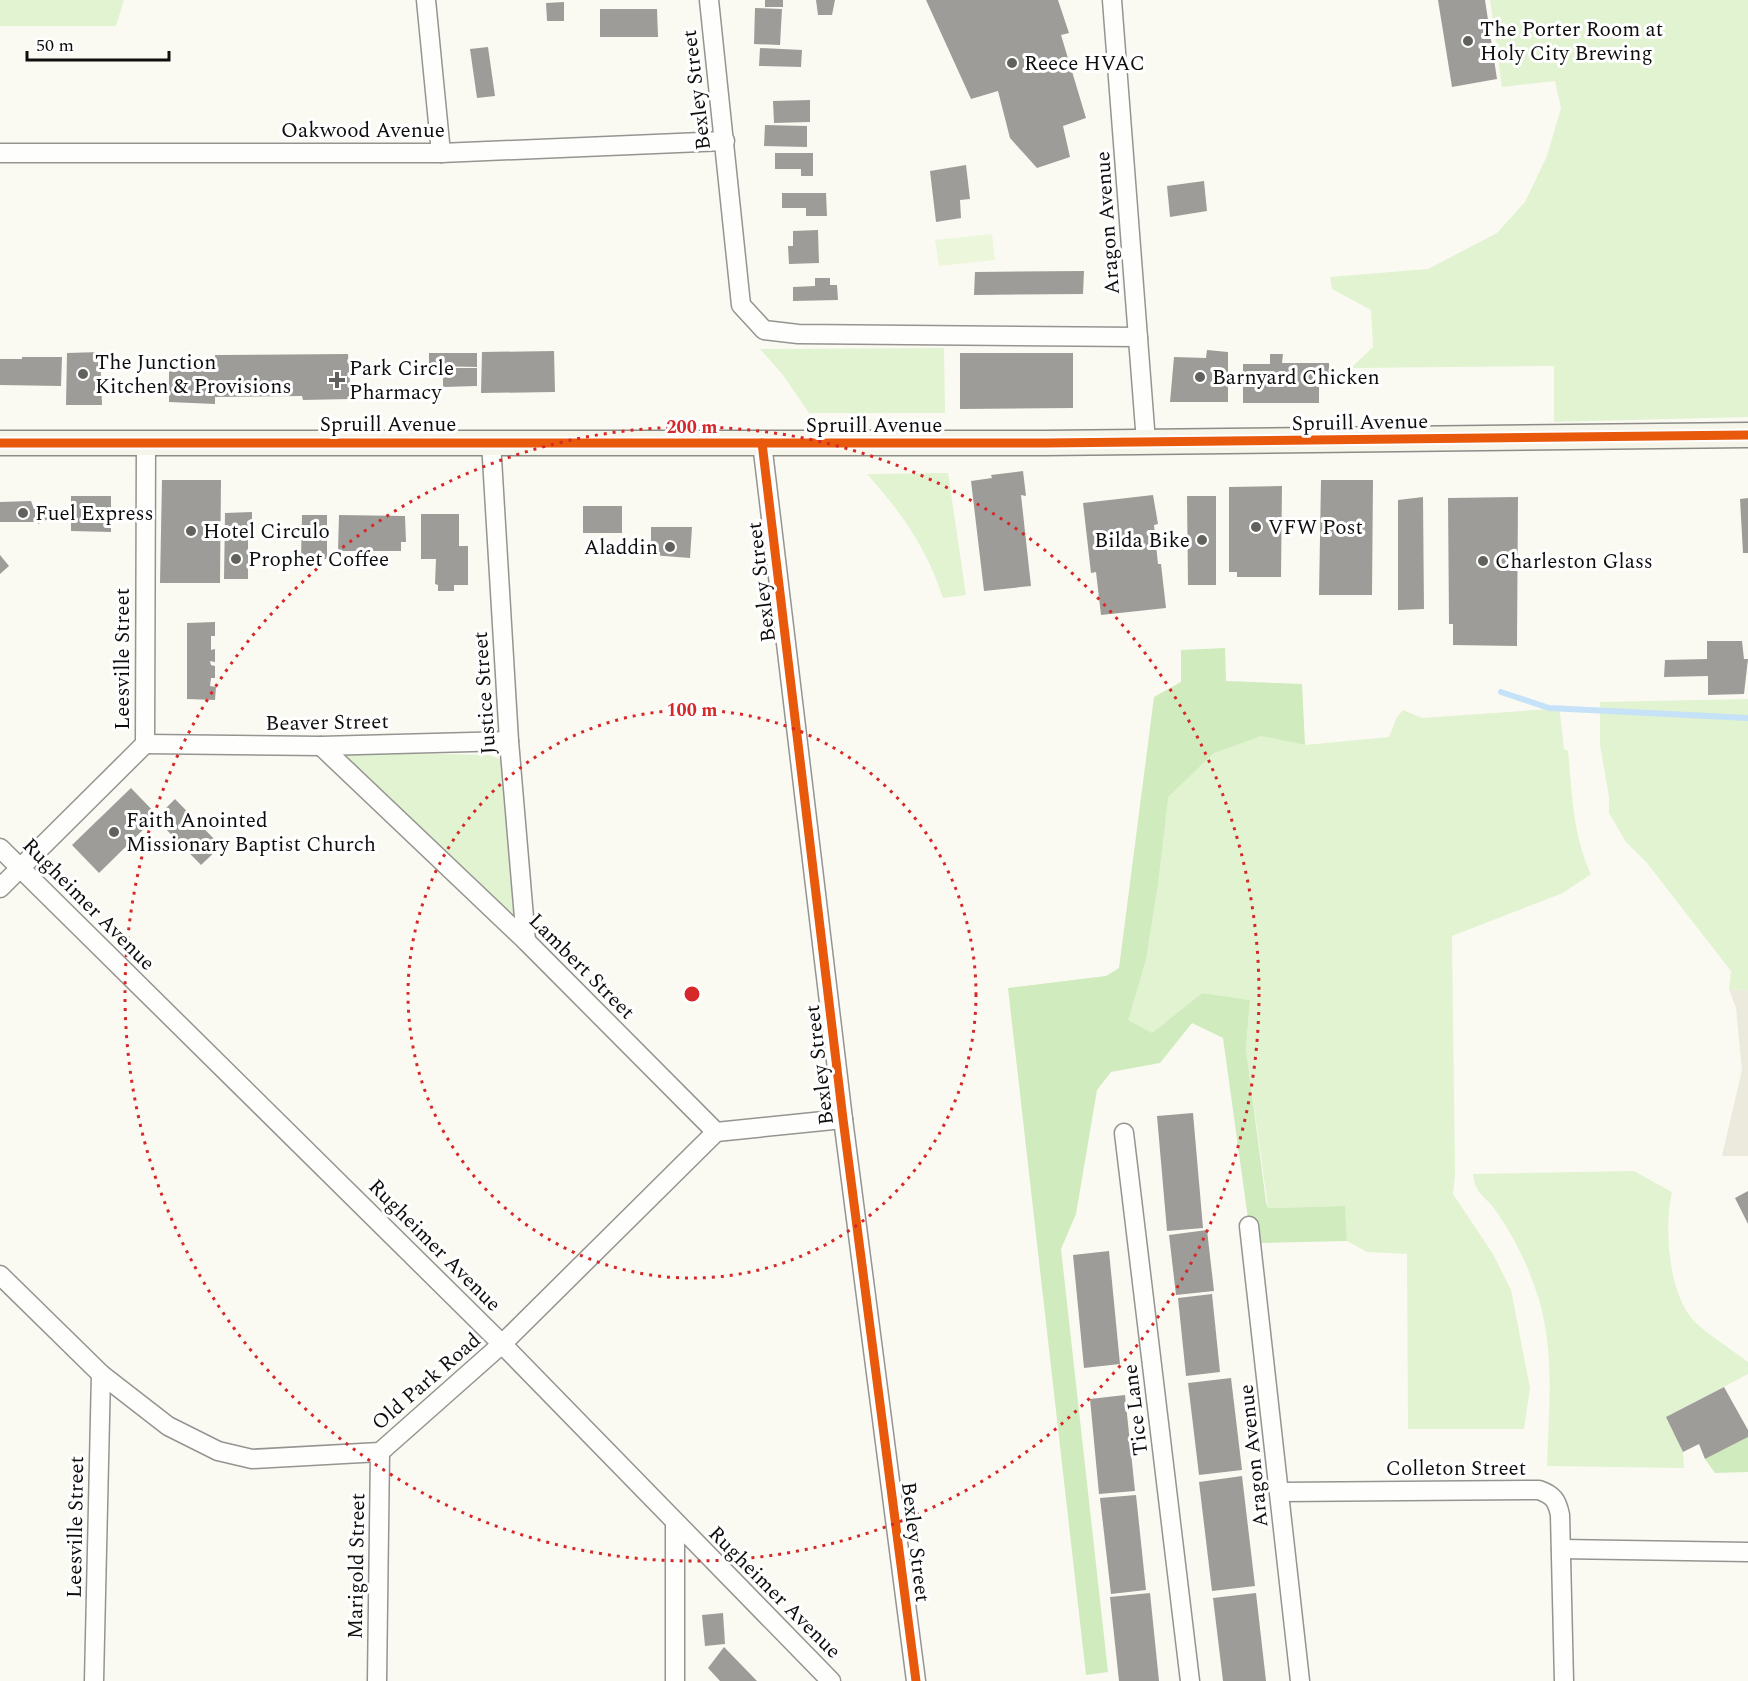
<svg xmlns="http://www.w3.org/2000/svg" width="1748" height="1681" viewBox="0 0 1748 1681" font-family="Spectral,serif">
	<rect width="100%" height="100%" fill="#fbfaf2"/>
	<!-- green -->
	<g fill="#e1f3d0">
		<polygon points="0,0 124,0 116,26 0,26"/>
		<polygon points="1490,0 1748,0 1748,417 1554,422 1554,366 1351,368 1373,347 1371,310 1332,289 1330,277 1428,269 1497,233 1525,202 1547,156 1561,108 1555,81 1502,87"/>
		<polygon points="944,348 945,413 809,413 783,375 760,349"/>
		<path d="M948,473L966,595L943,598C927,548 901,512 867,474Z"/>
		<polygon points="1748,699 1748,990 1729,989 1731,971 1647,863 1626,842 1609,813 1609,797 1600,745 1600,702"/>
		<path d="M1559,705L1564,749L1568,751C1572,793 1573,836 1591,874L1563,893L1452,936L1455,1175L1453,1194L1493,1254L1511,1290L1530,1388L1524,1429H1408L1407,1254L1367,1252L1347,1241L1345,1206L1268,1208L1246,1049L1250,1000L1202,993L1152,1033L1127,1020L1146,960L1158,885L1167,797L1214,753L1258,735L1305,745L1389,737L1397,717L1403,710L1422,718L1549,709Z"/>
		<polygon points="339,752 489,755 503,760 516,918 511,918"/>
		<path d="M1634,1171L1672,1192C1664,1227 1668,1295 1695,1322C1711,1337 1731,1349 1748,1362V1374L1667,1417L1683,1452L1684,1468L1547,1466C1549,1405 1556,1343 1534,1285C1525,1259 1512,1234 1496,1211C1486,1196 1475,1195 1473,1174Z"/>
	</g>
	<!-- forest -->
	<g fill="#d0ebbd">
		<polygon points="1225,648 1226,681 1302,684 1305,745 1261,736 1214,753 1168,797 1158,885 1146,960 1128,1020 1152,1033 1202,993 1250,1000 1246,1049 1266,1202 1268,1208 1345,1206 1347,1241 1258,1243 1249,1226 1223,1038 1192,1023 1160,1063 1111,1072 1097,1090 1076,1214 1061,1249 1108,1672 1086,1675 1008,988 1106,976 1119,968 1154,697 1181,682 1181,650"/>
		<polygon points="1748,1437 1748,1472 1715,1473 1705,1459"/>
	</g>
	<!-- pitch -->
	<polygon fill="#ecf6da" points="992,234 995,260 939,266 935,240"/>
	<!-- plaza -->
	<polygon fill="#eceadd" points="1729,989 1748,990 1748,1156 1722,1156 1742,1070 1736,1008"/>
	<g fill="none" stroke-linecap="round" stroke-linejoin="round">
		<!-- stream -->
		<polyline stroke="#c5e2f8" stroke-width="6" points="1501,692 1549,708 1748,718"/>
	</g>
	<!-- building -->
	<g fill="#9e9c98">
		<rect x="765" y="0" width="18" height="7"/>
		<polygon points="816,0 835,0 832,15 818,15"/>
		<polygon points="926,0 1058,0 1069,33 1061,35 1086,118 1063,126 1070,157 1037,168 1010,138 998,91 971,99"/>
		<polygon points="1438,0 1485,0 1497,79 1452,87"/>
		<polygon points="564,2 564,21 547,21 546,3"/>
		<polygon points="755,8 782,9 780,45 754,44"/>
		<polygon points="600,9 657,9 658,37 600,37"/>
		<polygon points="488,47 495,96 477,98 470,49"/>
		<polygon points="760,48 802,50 801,67 759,66"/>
		<polygon points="810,100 810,122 774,123 773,101"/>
		<polygon points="765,125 807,126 807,147 764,146"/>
		<polygon points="775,153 813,153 813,176 801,176 801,169 775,169"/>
		<polygon points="966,165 970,199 960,200 961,218 936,222 930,171"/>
		<polygon points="1204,181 1207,211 1170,217 1167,186"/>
		<polygon points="782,193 826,193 827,216 806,216 806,208 782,208"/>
		<polygon points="818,230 819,263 789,264 788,246 793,246 793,231"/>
		<polygon points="1084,271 1083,294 974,295 975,272"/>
		<polygon points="815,278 830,278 830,285 837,285 838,300 793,301 793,287 815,286"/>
		<polygon points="1207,350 1228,352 1228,402 1170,402 1174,357 1206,358"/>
		<polygon points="554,351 555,392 481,393 482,352"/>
		<polygon points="100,352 102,405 66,405 67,353"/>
		<polygon points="429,353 477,353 477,367 429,366"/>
		<polygon points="960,353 1073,353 1073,408 960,409"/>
		<polygon points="348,354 351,399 303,400 302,396 215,397 215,404 169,402 169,361 215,362 215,355"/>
		<polygon points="1270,354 1283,354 1282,363 1329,363 1329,378 1319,378 1319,403 1243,403 1243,364 1270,364"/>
		<polygon points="22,357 62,357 61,386 0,385 0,359 22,359"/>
		<polygon points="443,368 477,368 477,386 443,387"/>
		<polygon points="1023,471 1026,496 1021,495 1031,586 984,591 971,481 992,478 991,475"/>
		<polygon points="162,480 221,480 220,583 160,583"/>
		<polygon points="1321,480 1373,480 1372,595 1319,595"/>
		<polygon points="1282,486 1281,577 1237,577 1237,572 1229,572 1229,487"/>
		<polygon points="1153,495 1158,524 1154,525 1158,564 1161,564 1166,608 1101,615 1096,572 1091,573 1083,503"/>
		<polygon points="71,496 111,496 111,532 71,531"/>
		<polygon points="1187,496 1216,496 1216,585 1188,585"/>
		<polygon points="1423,497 1424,609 1398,610 1398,500"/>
		<polygon points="1518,497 1517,646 1453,645 1453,624 1449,624 1448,498"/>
		<polygon points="1748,498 1748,553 1743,553 1740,499"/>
		<polygon points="31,501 34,509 43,506 48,519 38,524 38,522 0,522 0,502"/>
		<rect x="583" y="506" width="39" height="27"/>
		<polygon points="252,512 252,539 248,540 248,579 224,579 225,513"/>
		<polygon points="421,514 459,514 459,546 468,546 468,585 454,585 454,591 438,591 438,585 435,584 436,559 421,559"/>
		<polygon points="302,515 327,515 327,559 301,559"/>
		<polygon points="339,515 405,516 406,542 401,542 401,551 338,551"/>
		<polygon points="651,527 692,527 690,558 651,555"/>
		<polygon points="0,555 9,566 0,574"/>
		<polygon points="215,622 215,636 211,636 211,650 215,649 215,662 210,661 211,665 215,666 215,678 211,678 210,686 216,687 215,700 187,699 187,623"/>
		<polygon points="1707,641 1742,641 1744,659 1748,659 1744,694 1708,695 1708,676 1664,677 1665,660 1707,659"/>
		<polygon points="131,788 158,816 175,799 221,846 201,865 155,818 99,873 72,845"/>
		<polygon points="1193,1113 1203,1228 1167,1231 1157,1116"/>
		<polygon points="1748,1191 1748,1224 1735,1198"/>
		<polygon points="1207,1230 1214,1291 1176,1295 1169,1235"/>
		<polygon points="1109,1251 1120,1364 1084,1368 1073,1255"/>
		<polygon points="1212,1294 1220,1372 1186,1376 1178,1298"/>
		<polygon points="1231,1378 1242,1470 1199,1475 1188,1383"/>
		<polygon points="1724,1387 1748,1430 1748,1437 1705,1459 1699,1444 1683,1452 1666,1417"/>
		<polygon points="1125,1395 1135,1491 1099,1494 1090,1399"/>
		<polygon points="1242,1476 1255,1586 1212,1591 1199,1482"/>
		<polygon points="1136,1495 1146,1590 1111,1594 1100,1498"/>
		<polygon points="1150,1593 1159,1681 1119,1681 1110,1597"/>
		<polygon points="1256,1593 1266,1681 1223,1681 1213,1598"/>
		<polygon points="723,1613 725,1644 705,1646 702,1615"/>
		<polygon points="724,1647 757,1681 720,1681 708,1668"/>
	</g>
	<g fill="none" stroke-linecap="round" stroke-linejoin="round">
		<!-- street casing -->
		<g stroke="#959491" stroke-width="21">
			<g id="street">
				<polyline points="426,0 441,153"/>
				<polyline points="709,0 741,305 764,330 798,334 1138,337"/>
				<polyline points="1112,0 1146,442"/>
				<polyline points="0,153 441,153 725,141"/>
				<polyline points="491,442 509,741 526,941"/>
				<polyline points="762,443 843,1119 916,1681"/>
				<polyline points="145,744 321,746 509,741"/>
				<polyline points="321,746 526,941 716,1132 843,1119"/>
				<polyline points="0,848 502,1344 831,1681"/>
				<polyline points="0,888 145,744 146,442"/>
				<polyline points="1124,1133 1190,1681"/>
				<polyline points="1249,1226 1300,1681"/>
				<polyline points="0,1275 101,1374 168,1426 218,1451 252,1459 380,1452 502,1344 716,1132"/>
				<path d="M1280,1492L1539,1490C1553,1495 1557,1500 1560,1515L1564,1681"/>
				<polyline points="675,1523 675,1681"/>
				<polyline points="1561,1549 1748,1552"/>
				<polyline points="94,1681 101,1374"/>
				<polyline points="377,1681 380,1452"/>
			</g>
		</g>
		<!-- secondary casing -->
		<g stroke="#8b8b87" stroke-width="27">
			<polyline id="secondary" points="0,443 1047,443 1748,435"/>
		</g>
		<!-- street -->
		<use href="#street" stroke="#fefefd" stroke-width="18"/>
		<!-- secondary -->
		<use href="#secondary" stroke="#f5f5ea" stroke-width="24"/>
		<!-- cycleway casing -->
		<g stroke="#fff" stroke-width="13">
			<g id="cycleway">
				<polyline points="0,443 1047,443 1748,435"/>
				<polyline points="762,443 843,1119 916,1681"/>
			</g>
		</g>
		<!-- cycleway -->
		<use href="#cycleway" stroke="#e8590c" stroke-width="9"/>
	</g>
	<!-- distance rings -->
	<g fill="none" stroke="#d62828" stroke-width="3" stroke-dasharray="3 6">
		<circle cx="692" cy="994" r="284"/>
		<circle cx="692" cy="994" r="567"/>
	</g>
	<!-- markers -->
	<g fill="#61615e" stroke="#fff" stroke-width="2">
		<circle cx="1468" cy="41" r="6"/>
		<circle cx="1012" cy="63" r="6"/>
		<circle cx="83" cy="374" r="6"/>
		<circle cx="1200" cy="377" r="6"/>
		<path d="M334 371h6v6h6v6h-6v6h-6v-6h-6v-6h6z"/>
		<circle cx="23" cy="513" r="6"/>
		<circle cx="1256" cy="527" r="6"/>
		<circle cx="191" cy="531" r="6"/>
		<circle cx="1202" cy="540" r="6"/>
		<circle cx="670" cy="547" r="6"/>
		<circle cx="236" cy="559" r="6"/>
		<circle cx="1483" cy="561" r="6"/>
		<circle cx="114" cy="832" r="6"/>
	</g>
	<g text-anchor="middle" stroke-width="6" stroke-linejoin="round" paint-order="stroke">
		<!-- poi labels -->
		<g font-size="21" fill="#0e0e0e" stroke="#fff" text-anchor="start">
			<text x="1480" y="36">The Porter Room at<tspan x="1480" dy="24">Holy City Brewing</tspan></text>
			<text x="1024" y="70">Reece HVAC</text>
			<text x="95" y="369">The Junction<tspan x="95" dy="24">Kitchen &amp; Provisions</tspan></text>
			<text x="349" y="375">Park Circle<tspan x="349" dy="24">Pharmacy</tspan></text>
			<text x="1212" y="384">Barnyard Chicken</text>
			<text x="35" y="520">Fuel Express</text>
			<text x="1268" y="534">VFW Post</text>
			<text x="203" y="538">Hotel Circulo</text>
			<text x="1190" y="547" text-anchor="end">Bilda Bike</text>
			<text x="658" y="554" text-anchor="end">Aladdin</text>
			<text x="248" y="566">Prophet Coffee</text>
			<text x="1495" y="568">Charleston Glass</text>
			<text x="126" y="827">Faith Anointed<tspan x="126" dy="24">Missionary Baptist Church</tspan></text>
		</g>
		<!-- street labels -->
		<g font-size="21" fill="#0e0e0e" stroke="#fff">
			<text transform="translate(696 90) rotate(-97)" y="7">Bexley Street</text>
			<text x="363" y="137">Oakwood Avenue</text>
			<text transform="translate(1107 223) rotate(-94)" y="7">Aragon Avenue</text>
			<text transform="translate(1360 422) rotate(-1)" y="7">Spruill Avenue</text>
			<text x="388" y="431">Spruill Avenue</text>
			<text x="874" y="432">Spruill Avenue</text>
			<text transform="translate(761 582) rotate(-97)" y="7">Bexley Street</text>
			<text transform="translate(122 659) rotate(-90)" y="7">Leesville Street</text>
			<text transform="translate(484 693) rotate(-94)" y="7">Justice Street</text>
			<text transform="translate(327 722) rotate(-1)" y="7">Beaver Street</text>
			<text transform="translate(89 904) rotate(45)" y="7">Rugheimer Avenue</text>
			<text transform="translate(582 966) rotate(45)" y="7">Lambert Street</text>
			<text transform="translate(819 1065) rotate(-97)" y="7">Bexley Street</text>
			<text transform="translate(435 1245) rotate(45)" y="7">Rugheimer Avenue</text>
			<text transform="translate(426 1381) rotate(-41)" y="7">Old Park Road</text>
			<text transform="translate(1135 1410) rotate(-97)" y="7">Tice Lane</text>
			<text transform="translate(1253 1456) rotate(-96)" y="7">Aragon Avenue</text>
			<text x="1456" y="1475">Colleton Street</text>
			<text transform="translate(75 1527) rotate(-89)" y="7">Leesville Street</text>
			<text transform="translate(916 1542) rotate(83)" y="7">Bexley Street</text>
			<text transform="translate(356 1566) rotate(-89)" y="7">Marigold Street</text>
			<text transform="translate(775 1592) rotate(45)" y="7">Rugheimer Avenue</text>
		</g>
	</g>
	<circle cx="692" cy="994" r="9" fill="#d62828" stroke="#fff" stroke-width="3"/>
	<g font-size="18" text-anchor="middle" font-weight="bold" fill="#d62828" stroke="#fff" stroke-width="6" stroke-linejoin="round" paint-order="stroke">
		<text x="692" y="433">200 m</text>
		<text x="692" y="716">100 m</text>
	</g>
	<!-- scale -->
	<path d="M27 51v9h142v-9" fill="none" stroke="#0e0e0e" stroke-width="3"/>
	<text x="36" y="51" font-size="18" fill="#0e0e0e" stroke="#ffffff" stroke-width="4.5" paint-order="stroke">50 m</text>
</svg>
